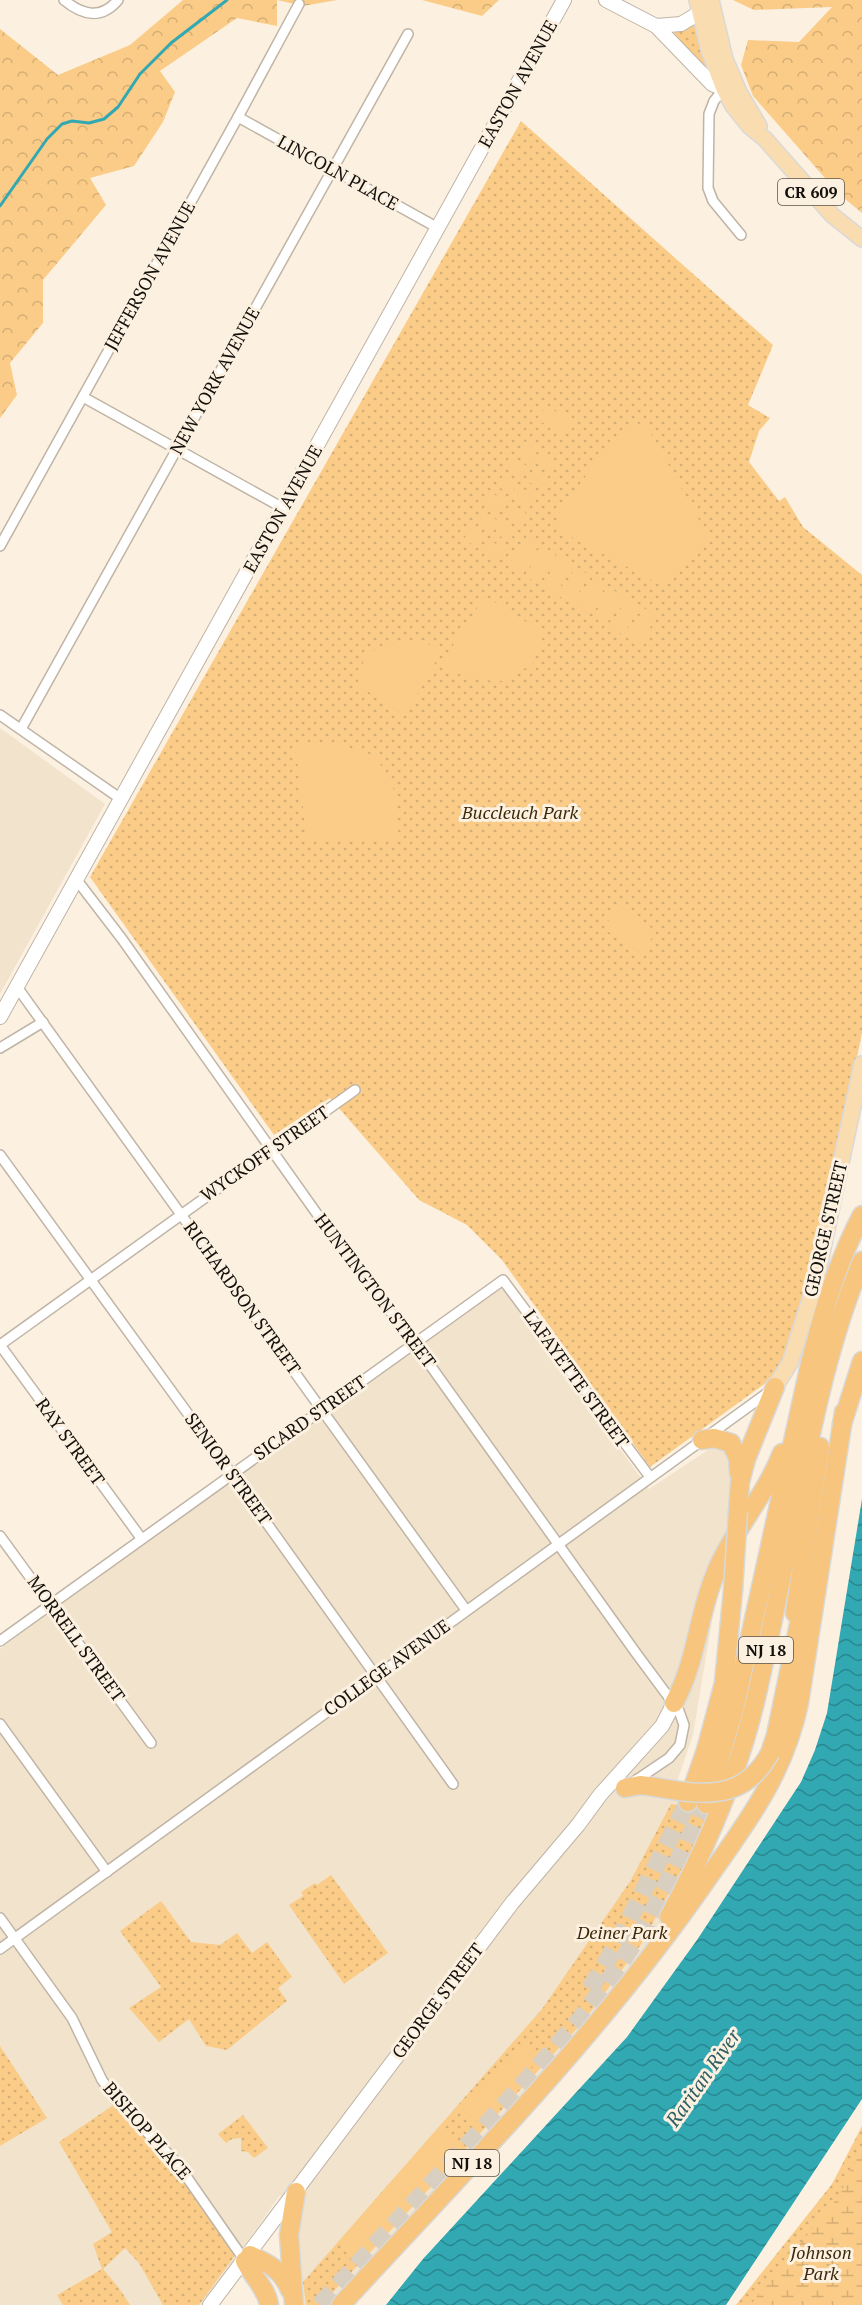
<svg xmlns="http://www.w3.org/2000/svg" width="862" height="2305" viewBox="0 0 862 2305" font-family="'PT Serif',serif">
	<defs>
		<pattern id="green-dots" width="8" height="8" patternUnits="userSpaceOnUse" patternTransform="scale(1.5)"><rect width="8" height="8" fill="#facc88"/><path d="M2 2h.1M6 6h.1" fill="none" stroke="#d5ae74" stroke-width="1.8" stroke-linecap="round"/></pattern>
		<pattern id="forest-crowns" width="20" height="18" patternUnits="userSpaceOnUse" patternTransform="scale(1.5)"><rect width="20" height="18" fill="#facc88"/><path d="M2 6a3 3 0 1 1 6 0M12 15a3 3 0 1 1 6 0" fill="none" stroke="#d5ae74"/></pattern>
		<pattern id="wetland-marsh" width="20" height="14" patternUnits="userSpaceOnUse" patternTransform="scale(1.5)"><rect width="20" height="14" fill="#facc88"/><path d="M1 5h8M5 5V1M11 12h8M15 12V8" fill="none" stroke="#d5ae74"/></pattern>
		<pattern id="water-waves" width="16" height="10" patternUnits="userSpaceOnUse" patternTransform="scale(1.5)"><rect width="16" height="10" fill="#31a8b2"/><path d="M0 5q4-4 8 0t8 0" fill="none" stroke="#28878f"/></pattern>
	</defs>
	<rect width="100%" height="100%" fill="#fcf1e1"/>
	<!-- built -->
	<g fill="#f2e3cd">
		<polygon points="0,728 105,804 0,994"/>
		<polygon points="496,1278 649,1489 720,1442 730,1449 736,1477 693,1735 671,1799 722,1806 660,1933 594,2023 340,2305 300,2305 296,2217 280,2195 203,2305 0,2305 0,1649 231,1473"/>
	</g>
	<!-- green -->
	<g fill="url(#green-dots)">
		<polygon points="695,21 713,79 674,33"/>
		<polygon points="521,121 773,345 748,405 770,418 759,431 749,462 779,501 785,497 803,527 862,575 862,1033 810,1284 794,1336 780,1365 767,1382 650,1467 502,1260 467,1225 419,1200 330,1098 274,1135 90,877"/>
		<polygon points="671,1804 713,1811 642,1943 583,2022 321,2305 306,2305 303,2282 542,2009 631,1880"/>
		<polygon points="331,1875 388,1953 344,1984 289,1905 303,1896 301,1892 315,1883 317,1885"/>
		<polygon points="161,1901 191,1942 220,1945 237,1933 252,1953 267,1942 292,1977 278,1988 287,2001 227,2050 206,2046 189,2019 159,2042 129,2008 161,1987 120,1931"/>
		<polygon points="0,2046 47,2118 0,2146"/>
		<polygon points="115,2104 165,2157 236,2254 199,2305 163,2305 139,2263 125,2248 103,2269 119,2288 130,2305 63,2305 57,2295 102,2269 93,2244 112,2232 59,2142"/>
		<polygon points="243,2115 268,2148 254,2158 248,2152 241,2151 241,2138 232,2139 226,2143 218,2134"/>
		<polygon points="862,2126 862,2305 736,2305 832,2184"/>
	</g>
	<!-- forest -->
	<g fill="url(#forest-crowns)">
		<polygon points="183,0 337,0 303,6 277,0 277,26 237,18 160,71 175,92 163,122 134,166 90,178 106,205 43,280 43,323 10,363 17,395 0,418 0,29 58,75 130,45"/>
		<polygon points="422,0 499,0 482,16"/>
		<polygon points="733,0 862,0 862,213 839,194 753,96 741,65 748,40 799,42 832,7 754,10"/>
	</g>
	<!-- wetland -->
	<polygon fill="url(#wetland-marsh)" points="862,2146 862,2305 750,2305 839,2196"/>
	<!-- pitch -->
	<g fill="#facc88">
		<polygon points="546,405 571,421 562,435 537,419"/>
		<polygon points="644,421 708,536 661,585 555,528 557,517 611,440"/>
		<polygon points="524,441 538,450 532,461 518,452"/>
		<polygon points="544,453 558,462 551,472 537,464"/>
		<polygon points="513,458 527,466 521,477 507,468"/>
		<polygon points="533,470 547,479 541,489 527,481"/>
		<polygon points="503,475 517,484 511,494 497,486"/>
		<polygon points="522,488 536,496 530,507 516,498"/>
		<polygon points="492,493 506,502 500,512 486,504"/>
		<polygon points="511,505 526,513 519,524 505,515"/>
		<polygon points="481,511 496,519 489,530 475,521"/>
		<polygon points="501,522 516,531 509,542 495,533"/>
		<polygon points="470,529 485,537 478,548 464,539"/>
		<polygon points="526,537 539,545 522,574 509,566"/>
		<polygon points="491,541 505,549 499,560 485,551"/>
		<polygon points="543,547 556,555 539,584 525,576"/>
		<polygon points="559,557 573,565 556,594 542,586"/>
		<polygon points="576,567 589,575 572,604 559,596"/>
		<polygon points="593,578 606,586 589,614 576,606"/>
		<polygon points="610,588 623,596 606,625 593,617"/>
		<polygon points="485,596 544,633 532,664 504,681 481,680 452,672 443,661"/>
		<polygon points="627,598 640,606 623,635 610,627"/>
		<polygon points="644,608 657,616 640,645 626,637"/>
		<path d="M422,640L441,652L405,716L358,685C359,645 389,642 422,640Z"/>
		<polygon points="317,742 341,745 376,756 395,792 399,840 307,839 295,744"/>
		<polygon points="617,905 656,931 642,954 604,929"/>
		<polygon points="522,2042 539,2059 479,2124 463,2109"/>
		<polygon points="441,2125 466,2149 361,2262 339,2241"/>
	</g>
	<!-- water -->
	<polygon fill="url(#water-waves)" points="862,1499 862,2099 726,2305 386,2305 423,2259 627,2037 697,1940 801,1782 815,1750 827,1713"/>
	<g fill="none" stroke-linecap="round" stroke-linejoin="round">
		<!-- stream -->
		<polyline stroke="#31a8b2" stroke-width="3" points="0,206 47,139 62,124 72,121 89,123 104,119 118,107 140,74 171,43 227,0"/>
		<!-- highway-tunnel -->
		<g stroke="#d9cfc1" stroke-width="18" stroke-dasharray="18 9" stroke-linecap="butt">
			<polyline points="590,1989 616,1946 688,1802"/>
			<polyline points="320,2305 519,2089 582,2017 616,1970 647,1923 706,1804"/>
		</g>
		<!-- street casing -->
		<g stroke="#bfb4a5" stroke-width="12">
			<g id="street">
				<path d="M64,0C82,15 101,20 118,0"/>
				<polyline points="726,86 714,101 709,114 708,188 713,201 741,235"/>
				<polyline points="238,117 438,228"/>
				<polyline points="83,397 283,508"/>
				<polyline points="0,546 238,117 299,4"/>
				<polyline points="0,715 121,799"/>
				<polyline points="21,729 408,34"/>
				<polyline points="76,879 122,939 332,1235 415,1344 636,1653 679,1711 684,1725 680,1745 669,1758 632,1783"/>
				<polyline points="17,987 466,1610"/>
				<polyline points="0,1048 43,1022"/>
				<polyline points="0,1155 231,1473 453,1784"/>
				<polyline points="0,1345 355,1090"/>
				<polyline points="0,1345 141,1538"/>
				<polyline points="0,1536 151,1743"/>
				<polyline points="0,1641 503,1280 650,1477"/>
				<polyline points="0,1724 107,1872"/>
				<polyline points="0,1918 72,2018 102,2080 117,2101 177,2163 245,2261"/>
				<polyline points="0,1949 770,1391"/>
			</g>
		</g>
		<!-- secondary casing -->
		<g stroke="#bfb4a5" stroke-width="16">
			<g id="secondary">
				<polyline points="606,0 656,26 712,84 724,89"/>
				<polyline points="656,26 681,24 709,7"/>
				<polyline points="0,1017 564,0"/>
				<polyline points="210,2305 512,1903 578,1825 600,1795 662,1726 674,1703"/>
			</g>
		</g>
		<!-- primary casing -->
		<g stroke="#d9d9d8" stroke-width="18">
			<g id="primary">
				<polyline points="697,0 709,50 724,89 733,106 749,126 765,139 832,215 862,239"/>
				<polyline points="711,0 725,59 739,92 759,126"/>
				<polyline points="775,1387 790,1363 816,1281 862,1064"/>
			</g>
		</g>
		<!-- highway casing -->
		<g stroke="#d9d9d8" stroke-width="21">
			<g id="highway">
				<polyline points="842,1424 862,1361"/>
				<polyline points="702,1440 714,1438 731,1443 738,1458 739,1473"/>
				<polyline points="738,1511 740,1482 746,1459 775,1387"/>
				<polyline points="795,1613 820,1447"/>
				<path d="M674,1703C697,1660 697,1620 714,1577C731,1533 765,1497 782,1453"/>
				<polyline points="770,1753 776,1735 804,1600"/>
				<polyline points="625,1788 640,1785 648,1786"/>
				<polyline points="688,1802 706,1750 724,1683 733,1590"/>
				<path d="M706,1804L734,1710L810,1364C823,1313 837,1262 862,1215"/>
				<path d="M669,1917C706,1848 737,1778 755,1702C773,1625 787,1547 803,1470C818,1399 834,1328 862,1261"/>
				<path d="M250,2255C268,2263 282,2270 290,2290"/>
				<path d="M245,2261C252,2276 267,2289 269,2305"/>
				<polyline points="294,2305 289,2235 296,2192"/>
				<path d="M341,2305C469,2166 603,2031 710,1875C750,1818 784,1773 799,1703L844,1412"/>
			</g>
		</g>
		<!-- street -->
		<use href="#street" stroke="#fff" stroke-width="9"/>
		<!-- secondary -->
		<use href="#secondary" stroke="#fff" stroke-width="14"/>
		<!-- primary -->
		<use href="#primary" stroke="#fadcb1" stroke-width="15"/>
		<!-- highway -->
		<use href="#highway" stroke="#f7c57d" stroke-width="18"/>
		<!-- highway-bridge casing -->
		<g stroke="#d9d9d8" stroke-width="21" stroke-linecap="butt">
			<g id="highway-bridge">
				<polyline points="733,1590 738,1511"/>
				<path d="M648,1786C697,1794 742,1805 770,1753"/>
			</g>
		</g>
		<!-- highway-bridge -->
		<use href="#highway-bridge" stroke="#f7c57d" stroke-width="18"/>
	</g>
	<g text-anchor="middle" stroke-width="6" stroke-linejoin="round" paint-order="stroke">
		<!-- shield labels -->
		<g fill="#fcf1e1" stroke="#5a544b" stroke-width="1.5">
			<rect x="778" y="179" width="66" height="26" rx="4.5"/>
			<rect x="739" y="1637" width="54" height="26" rx="4.5"/>
			<rect x="445" y="2150" width="54" height="26" rx="4.5"/>
		</g>
		<g font-size="16" font-weight="bold" fill="#14100b">
			<text x="811" y="198">CR 609</text>
			<text x="766" y="1656">NJ 18</text>
			<text x="472" y="2169">NJ 18</text>
		</g>
		<!-- street labels -->
		<g font-size="18" fill="#14100b" stroke="#fcf1e1">
			<text transform="translate(518 84) rotate(-61)" y="6">EASTON AVENUE</text>
			<text transform="translate(338 173) rotate(29)" y="6">LINCOLN PLACE</text>
			<text transform="translate(150 276) rotate(-61)" y="6">JEFFERSON AVENUE</text>
			<text transform="translate(215 381) rotate(-61)" y="6">NEW YORK AVENUE</text>
			<text transform="translate(283 509) rotate(-61)" y="6">EASTON AVENUE</text>
			<text transform="translate(265 1154) rotate(-35)" y="6">WYCKOFF STREET</text>
			<text transform="translate(826 1229) rotate(-77)" y="6">GEORGE STREET</text>
			<text transform="translate(375 1291) rotate(53)" y="6">HUNTINGTON STREET</text>
			<text transform="translate(242 1298) rotate(54)" y="6">RICHARDSON STREET</text>
			<text transform="translate(576 1379) rotate(54)" y="6">LAFAYETTE STREET</text>
			<text transform="translate(310 1418) rotate(-35)" y="6">SICARD STREET</text>
			<text transform="translate(70 1442) rotate(54)" y="6">RAY STREET</text>
			<text transform="translate(228 1469) rotate(54)" y="6">SENIOR STREET</text>
			<text transform="translate(76 1639) rotate(54)" y="6">MORRELL STREET</text>
			<text transform="translate(387 1668) rotate(-36)" y="6">COLLEGE AVENUE</text>
			<text transform="translate(438 2001) rotate(-53)" y="6">GEORGE STREET</text>
			<text transform="translate(147 2131) rotate(49)" y="6">BISHOP PLACE</text>
		</g>
		<!-- park labels -->
		<g font-size="18" font-style="italic" fill="#3c290a" stroke="#fcf1e1">
			<text x="520" y="819">Buccleuch Park</text>
			<text x="622" y="1939">Deiner Park</text>
			<text x="821" y="2259">Johnson<tspan x="821" dy="21">Park</tspan></text>
		</g>
		<!-- water labels -->
		<g font-size="20" font-style="italic" fill="#2d5e62" stroke="#fcf1e1">
			<text transform="translate(703 2078) rotate(-55)" y="7">Raritan River</text>
		</g>
	</g>
</svg>
